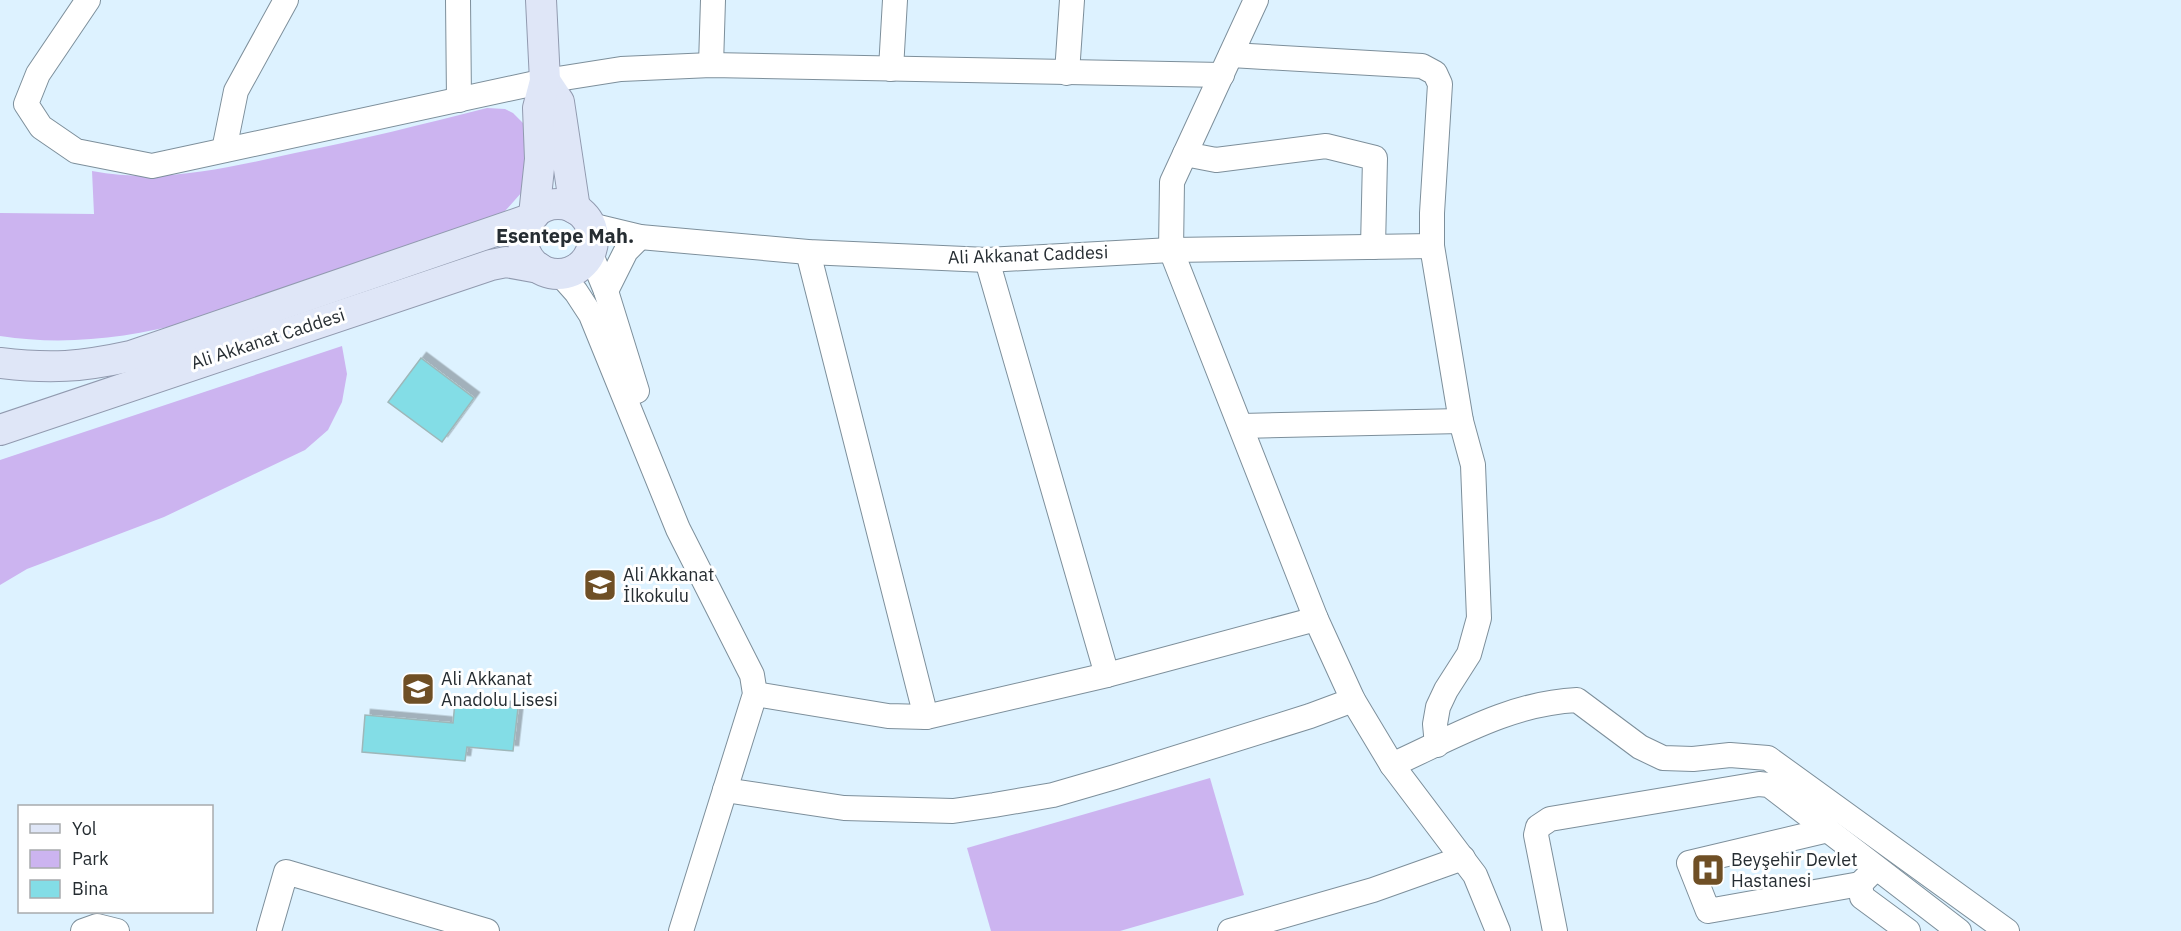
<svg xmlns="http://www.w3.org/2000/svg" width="2181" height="931" viewBox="0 0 2181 931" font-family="'IBM Plex Sans',sans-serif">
	<defs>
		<filter id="shadow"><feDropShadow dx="5.5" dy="-5.5" stdDeviation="0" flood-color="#0004"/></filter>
	</defs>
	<rect width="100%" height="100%" fill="#ddf2ff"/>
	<!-- green -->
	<g fill="#ccb4f0">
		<path d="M487,108L505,109L513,113L523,123L531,141L522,192L505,211L494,219L189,322C126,338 65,346 0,336V213L94,214L92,171C163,184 226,168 295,153C360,140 424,124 487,108Z"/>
		<polygon points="342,346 347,374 342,402 328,430 305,450 164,517 27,569 0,585 0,460"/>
		<polygon points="1210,778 1244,895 1120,931 991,931 967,848"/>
	</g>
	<!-- building -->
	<g fill="#83dde6" stroke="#9eb7b9" stroke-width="1.5" filter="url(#shadow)">
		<polygon points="421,358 474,398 442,442 388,402"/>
		<polygon points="455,702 518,708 513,751 467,747 465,761 362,752 365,715 453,723"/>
	</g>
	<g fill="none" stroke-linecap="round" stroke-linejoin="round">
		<!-- minor casing -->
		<g stroke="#7d8f9b" stroke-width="26">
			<g id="minor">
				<polyline points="88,0 38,74 26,104 41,127 76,151 152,166 545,81 621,69 711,65 1222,75"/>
				<polyline points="458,0 459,100"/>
				<polyline points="1256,0 1172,182 1171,250 1316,619 1353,700 1392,765 1475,875 1498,931"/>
				<polyline points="1231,55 1422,66 1435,73 1440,84 1432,213 1432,246 1461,421 1473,465 1479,618 1469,654 1446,690 1438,707 1435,724 1437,745"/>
				<polyline points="711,65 713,0"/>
				<polyline points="891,69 895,0"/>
				<polyline points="1067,73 1072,0"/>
				<polyline points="224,150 236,91 286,0"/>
				<polyline points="1185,154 1216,160 1326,146 1375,158 1373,247"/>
				<polyline points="590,225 640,237 808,252 987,260 1171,250 1432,246"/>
				<polyline points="590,252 606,291 637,391"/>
				<polyline points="808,252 926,717"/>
				<polyline points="987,260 1107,675"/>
				<polyline points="560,274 576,292 591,315 678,529 752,675 755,694 681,931"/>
				<polyline points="606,291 626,251 640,237"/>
				<polyline points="1241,426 1461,421"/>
				<polyline points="755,694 888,716 926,717 1107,675 1316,619"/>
				<path d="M1392,765C1452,738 1510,703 1577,700L1640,747L1663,758L1693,759L1730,755L1768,758L2007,931"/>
				<polyline points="725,790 844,808 953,811 994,805 1053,795 1115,777 1310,716 1353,700"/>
				<polyline points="1828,830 1689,863 1708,911 1860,884"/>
				<polyline points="1871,873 1860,884 1862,897 1908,931"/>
				<polyline points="83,931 97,926 117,931"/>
				<polyline points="269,931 286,872 487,931"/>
				<polyline points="1230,931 1373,890 1463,858"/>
				<polyline points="1555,931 1536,835 1538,827 1550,819 1759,784 1769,785 1959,931"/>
			</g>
		</g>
		<!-- major casing -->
		<g stroke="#919aaf" stroke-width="32">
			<g id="major">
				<polyline points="545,81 559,102 575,209"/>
				<circle cx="558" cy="239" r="35"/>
				<polyline points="534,215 540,159 538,108 545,81 541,0"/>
				<path d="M0,363C51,369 81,367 131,356L530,219"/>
				<polyline points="0,430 491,265 506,262 539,268"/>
			</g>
		</g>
		<!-- minor -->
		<use href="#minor" stroke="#fff" stroke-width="24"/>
		<!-- major -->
		<use href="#major" stroke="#dfe6f7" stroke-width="30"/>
	</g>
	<!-- icons -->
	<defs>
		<g id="school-square" transform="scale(1.725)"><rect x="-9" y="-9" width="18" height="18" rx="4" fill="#6f4f25" stroke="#fff"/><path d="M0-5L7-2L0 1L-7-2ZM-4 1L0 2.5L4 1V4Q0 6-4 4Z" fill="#fff"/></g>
		<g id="hospital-square" transform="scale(1.725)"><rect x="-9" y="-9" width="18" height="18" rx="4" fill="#6f4f25" stroke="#fff"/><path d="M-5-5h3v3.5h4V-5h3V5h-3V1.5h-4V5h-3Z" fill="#fff"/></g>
	</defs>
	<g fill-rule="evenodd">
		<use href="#school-square" x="600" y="585"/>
		<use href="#school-square" x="418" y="689"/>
		<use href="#hospital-square" x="1708" y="870"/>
	</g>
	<g text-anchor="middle" stroke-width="6" stroke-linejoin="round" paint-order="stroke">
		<!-- street labels -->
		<g font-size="18" fill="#262d32" stroke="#fff">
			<text transform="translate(1028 255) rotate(-2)" y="6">Ali Akkanat Caddesi</text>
			<text transform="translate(268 339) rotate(-18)" y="6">Ali Akkanat Caddesi</text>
		</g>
		<!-- poi labels -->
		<g font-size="18" fill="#262d32" stroke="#fff" text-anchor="start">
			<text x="623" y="581">Ali Akkanat<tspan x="623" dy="21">İlkokulu</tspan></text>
			<text x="441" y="685">Ali Akkanat<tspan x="441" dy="21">Anadolu Lisesi</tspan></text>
			<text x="1731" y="866">Beyşehir Devlet<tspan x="1731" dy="21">Hastanesi</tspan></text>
		</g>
		<!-- neighbourhood labels -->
		<g font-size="20" font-weight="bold" fill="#262d32" stroke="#fff">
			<text x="565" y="243">Esentepe Mah.</text>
		</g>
	</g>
	<!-- legend -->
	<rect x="18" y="805" width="195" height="108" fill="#ffffff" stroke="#a8abad" stroke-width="1.5"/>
	<rect x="30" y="824" width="30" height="9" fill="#dfe6f7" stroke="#a8abad" stroke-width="1.5"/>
	<text x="72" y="835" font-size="18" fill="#262d32">Yol</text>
	<rect x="30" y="850" width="30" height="18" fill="#ccb4f0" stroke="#a8abad" stroke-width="1.5"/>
	<text x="72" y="865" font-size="18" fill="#262d32">Park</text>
	<rect x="30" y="880" width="30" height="18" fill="#83dde6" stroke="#a8abad" stroke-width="1.5"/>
	<text x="72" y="895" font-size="18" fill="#262d32">Bina</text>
</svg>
